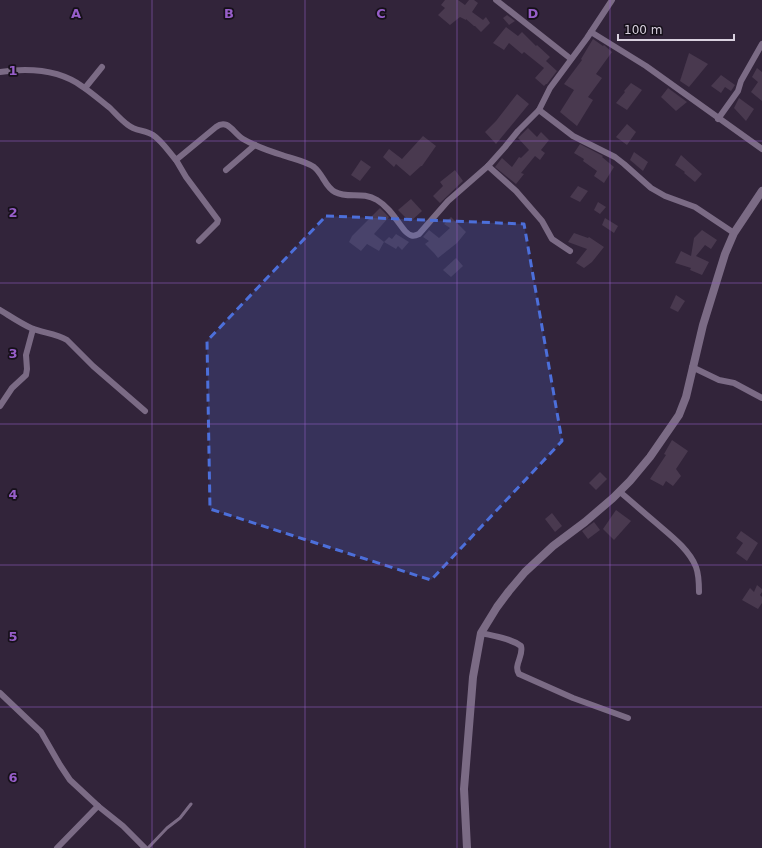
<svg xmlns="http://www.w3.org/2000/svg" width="762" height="848" viewBox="0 0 762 848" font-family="'DejaVu Sans',sans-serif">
	<rect width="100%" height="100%" fill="#32243a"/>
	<!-- building -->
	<g fill="#49394f">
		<polygon points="445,0 458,0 465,5 469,0 474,0 478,3 472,12 483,20 486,17 490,23 481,32 475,26 474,26 466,19 466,20 460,17 450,25 438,15 445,8 441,5"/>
		<polygon points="507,15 515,21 509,25 503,18"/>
		<polygon points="506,27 518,36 522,32 536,46 537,45 550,57 546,61 557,71 547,84 546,84 544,86 535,78 544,68 524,52 522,54 509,43 504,50 493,43"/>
		<polygon points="593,39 603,46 604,45 612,52 596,74 602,78 588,97 593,100 577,126 560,112 574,90 564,84 582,60 581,59"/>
		<polygon points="689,53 708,64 689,87 680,81"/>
		<polygon points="757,68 762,72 762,101 751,92 758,82 752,77"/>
		<polygon points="721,75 735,85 731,91 725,87 721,93 711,86"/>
		<polygon points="631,83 642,90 627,110 616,103 625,92 624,91"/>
		<polygon points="668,88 687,102 676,111 661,97"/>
		<polygon points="517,94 529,104 496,144 485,132 496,121"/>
		<polygon points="739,98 754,109 746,121 734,108"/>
		<polygon points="627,124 636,132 627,145 616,137"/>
		<polygon points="528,128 537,137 541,132 549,140 541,150 545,153 540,160 535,156 521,173 524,174 516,184 495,167 502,158 512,167 519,157 521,158 529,150 518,138"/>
		<polygon points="423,136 436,146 422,166 421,166 410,176 396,164 394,167 383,157 389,149 402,159"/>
		<polygon points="580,144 603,156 602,157 614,167 604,183 594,176 597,171 583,161 584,159 574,153"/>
		<polygon points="634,152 648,162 643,171 630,160"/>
		<polygon points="681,155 702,174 695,182 684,173 685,172 675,165"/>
		<polygon points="361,160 371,167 360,181 351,175"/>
		<polygon points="455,170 463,181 440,203 433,196 443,186 440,182"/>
		<polygon points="578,186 588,191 580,202 570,197"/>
		<polygon points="411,199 422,211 410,222 398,210"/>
		<polygon points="598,202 606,207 600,214 594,210"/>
		<polygon points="380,208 389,217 374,234 384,242 379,251 367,244 361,251 349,242 352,236"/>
		<polygon points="451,217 466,232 457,243 438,258 434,253 425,244 429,241 423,237 429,230 439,238 450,228 444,224"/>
		<polygon points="605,218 618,226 614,233 602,225"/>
		<polygon points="702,230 717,240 711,249 705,245 696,256 709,262 702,275 690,270 691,268 675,263 681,251 691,256 694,238"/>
		<polygon points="574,233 588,238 589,237 604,247 592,262 584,268 576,263 587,249 568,242"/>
		<polygon points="396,234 409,242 402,250 398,246 396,249 384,242 389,237 392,239"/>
		<polygon points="456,258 463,266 451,277 443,270"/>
		<polygon points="676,295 685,301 678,312 670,308"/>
		<polygon points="672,440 688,451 676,469 681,476 673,486 666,481 663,486 650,479 666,455 664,454"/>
		<polygon points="600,472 607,479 596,490 589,483"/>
		<polygon points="616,510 631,521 614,540 603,529"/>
		<polygon points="552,513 562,526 555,532 545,519"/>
		<polygon points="594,522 600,530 588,539 582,531"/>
		<polygon points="741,531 758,543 747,561 736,553 743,543 736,538"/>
		<polygon points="757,585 762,589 762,592 760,595 762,597 762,603 758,609 742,600 750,588 754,592"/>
	</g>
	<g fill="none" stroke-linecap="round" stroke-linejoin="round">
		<!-- service -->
		<polyline stroke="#7b6b85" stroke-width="3" points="148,848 167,828 180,818 191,804"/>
		<!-- minor -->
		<g stroke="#7b6b85" stroke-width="6">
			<polyline points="496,0 571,59"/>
			<polyline points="591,32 646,66 762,149"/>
			<path d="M0,72C28,68 60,70 83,87C92,93 101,101 110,108C116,114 121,120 128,125C135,131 145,130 153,135C162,141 169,152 176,160L216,127C228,118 233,133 243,139C255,146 269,151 282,155C293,159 305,161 314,167C323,174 325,187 335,192C348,199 362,191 377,200C389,207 397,221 405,231C410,236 413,237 419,234L448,201L488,166L505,147L518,131L539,110L573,136L615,157L624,164L651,188L665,196L695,207L734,233"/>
			<polyline points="85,88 102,67"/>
			<polyline points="539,110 550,88 587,38 612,0"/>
			<polyline points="718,119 738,91 741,81 762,44"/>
			<polyline points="176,160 186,177 218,220 217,223 199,241"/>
			<polyline points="488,166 516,191 542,221 552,239 570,251"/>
			<polyline points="226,170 255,145"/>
			<path d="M0,310C10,316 20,323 31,328C42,333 56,333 67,340L93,366L145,411"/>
			<polyline points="692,367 719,380 734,383 762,398"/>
			<polyline points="0,406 12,388 26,375 27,369 26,355 33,329"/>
			<path d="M620,492C632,502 643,512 655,522C670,535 689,549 696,567C699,575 699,584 699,592"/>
			<path d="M481,633C494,636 510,638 521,646C524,656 513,665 519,674L573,698L628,718"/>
			<polyline points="0,693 41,732 60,765 70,780 98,806 123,826 145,848"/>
			<polyline points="57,848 98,806"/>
		</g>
		<!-- tertiary -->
		<polyline stroke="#7b6b85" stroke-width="8" points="467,848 464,789 473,677 481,633 497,607 509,591 525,572 553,546 585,522 613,498 630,481 650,457 679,415 686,397 703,325 725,254 734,233 762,191"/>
	</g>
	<!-- marked area -->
	<path fill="#4c6fda" fill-opacity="0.2" stroke="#4c6fda" stroke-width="3" stroke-dasharray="8 5" stroke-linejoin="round" d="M326,216L524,224L562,441L431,580L210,509L207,341Z"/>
	<!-- grid -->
	<path fill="none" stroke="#975ec9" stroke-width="1" stroke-opacity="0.55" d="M152,0V848M305,0V848M457,0V848M610,0V848M0,141H762M0,283H762M0,424H762M0,565H762M0,707H762"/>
	<g font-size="13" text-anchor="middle" font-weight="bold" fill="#975ec9" stroke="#16101a" stroke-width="3.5" stroke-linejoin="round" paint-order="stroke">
		<text x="76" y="18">A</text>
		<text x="229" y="18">B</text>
		<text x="381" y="18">C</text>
		<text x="533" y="18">D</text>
		<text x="13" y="75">1</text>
		<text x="13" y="217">2</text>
		<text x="13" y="358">3</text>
		<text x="13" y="499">4</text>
		<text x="13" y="641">5</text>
		<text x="13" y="782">6</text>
	</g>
	<!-- scale -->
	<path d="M618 34v6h116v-6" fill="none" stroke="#d9d1df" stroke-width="2"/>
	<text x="624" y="34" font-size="12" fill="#d9d1df" stroke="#16101a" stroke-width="3" paint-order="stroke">100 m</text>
</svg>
